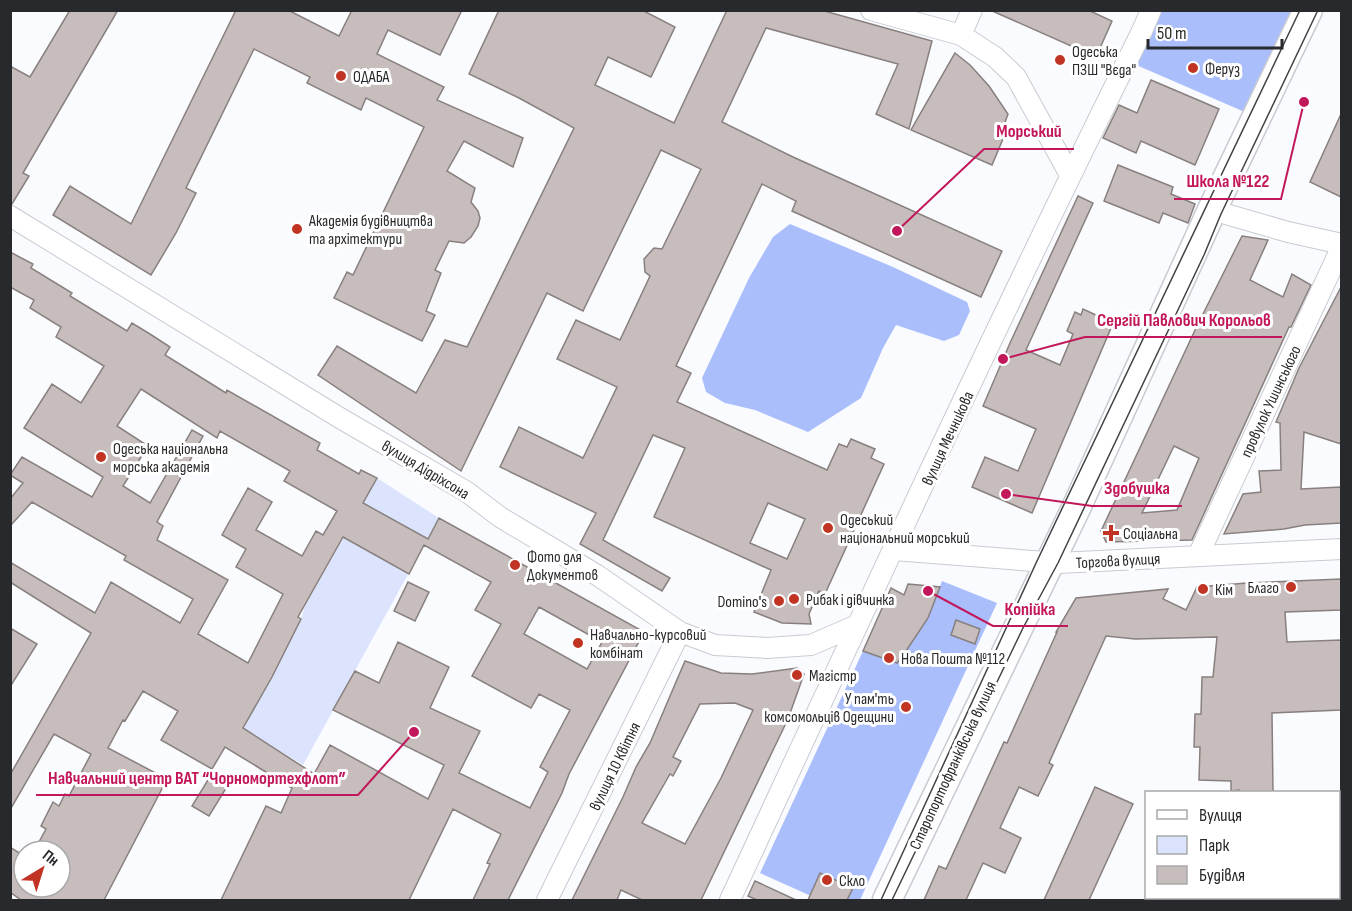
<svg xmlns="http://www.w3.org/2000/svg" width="1352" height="911" viewBox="0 0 1352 911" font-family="'Sofia Sans Condensed',sans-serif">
	<rect width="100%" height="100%" fill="#fafbfe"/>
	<!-- green -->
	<polygon fill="#dbe4fc" points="377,478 439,518 303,765 243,729 301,619 305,606"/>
	<!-- forest -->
	<g fill="#aabefc">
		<polygon points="1161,11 1297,11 1247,113 1134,64"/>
		<polygon points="790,224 893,267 967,302 970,311 959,335 944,341 896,325 883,348 861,398 808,432 755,410 725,403 706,392 702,378 749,278 773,237"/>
		<polygon points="942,581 997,603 860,900 820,900 760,873 863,651 897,663 928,618"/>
	</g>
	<!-- building -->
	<g fill="#c6bdbc" stroke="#88807e" stroke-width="1.5" fill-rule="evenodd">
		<polygon points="70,10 118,10 23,173 29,176 12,204 10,204 10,66 30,77"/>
		<polygon points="236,10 288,10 339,36 352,10 462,10 440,55 388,30 377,54 444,87 437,100 523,138 513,167 464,141 447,171 475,188 471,202 478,211 480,218 478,226 471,237 464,243 449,241 435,270 441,273 426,311 435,315 422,341 334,298 347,272 353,275 424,127 366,98 361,110 307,83 310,77 254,49 186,188 196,193 176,233 151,275 53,215 70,186 131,224"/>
		<path d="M499,10H642L675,27L651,77L608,57L595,85L674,123L727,10H821L932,41L909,129L876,114L898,64L766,28L722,122L793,157L1002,251L981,297L792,211L796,201L762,184L676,366L691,373L677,402L827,470L839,444L847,447L851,439L875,449L871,458L884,464L825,594L819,591L809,614L811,624L782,623L754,612L771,570L654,517L685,448L653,435L603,540L670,578L662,591L580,544L596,513L500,467L519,427L583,458L617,387L557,359L576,320L620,340L650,276L645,272L644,259L654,248L662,249L701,169L661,150L583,311L547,293L461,471L318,375L337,346L416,393L445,340L467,347L574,128L519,98L469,74ZM768,503L805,519L787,559L750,543Z"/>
		<polygon points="990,10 1088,10 1112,21 1096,57"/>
		<polygon points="955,53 970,65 989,86 1008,114 1004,125 1008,127 992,165 911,130"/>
		<polygon points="1151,80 1219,109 1195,165 1141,141 1136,153 1103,138 1119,105 1137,113"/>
		<polygon points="1341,114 1341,197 1310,182"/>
		<polygon points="1118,165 1173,187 1171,194 1195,204 1188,223 1163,213 1159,223 1104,201"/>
		<polygon points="1078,196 1093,203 1026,350 1060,365 1073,334 1067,331 1075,312 1081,315 1083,309 1109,321 1107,326 1111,328 1032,513 972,487 985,457 1018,471 1036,429 983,406 1010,343"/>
		<path d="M1242,236L1268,240L1250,280L1283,297L1292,274L1311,285L1291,327H1289L1192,540L1106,542L1101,531L1196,328ZM1174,446L1199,458L1177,510L1142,513Z"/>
		<path d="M10,252L33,264L31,268L72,293L70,296L127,331L132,323L150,334L170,347L165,355L226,393L227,390L320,443L317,450L359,474L361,470L377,478L363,503L428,539L439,518L644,632L569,774L562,793L508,900H473L490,864L487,863L501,834L453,809L409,900H221L266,806L281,813L292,788L225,747L212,769L161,740L178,711L143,691L125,721L123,720L108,748L167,779L104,900H21L10,892V847L24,856V887H60V851H34L46,829L41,826L53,802L59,806L65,794L69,796L91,754L54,734L10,810V775L91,633L10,582V562L95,613L111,582L180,623L193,599L124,560L126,556L32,502L10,526V499L23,483L10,475L22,457L92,497L103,477L24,428L52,384L81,403L104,366L56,337L61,327L30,308L34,300L10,287ZM141,389L217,438L220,431L290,471L284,481L337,511L323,535L316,531L302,556L256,530L272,502L248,488L222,535L246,549L236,567L283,594L248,663L198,634L228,580L157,540L163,526L157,522L203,436L192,430L150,503L123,486L148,446L117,426ZM343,537L409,574L424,545L491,582L475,610L501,624L472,676L531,708L539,694L570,710L540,767L548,772L530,808L459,773L480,731L430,708L449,667L398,642L379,683L355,671L333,710L444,765L428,799L330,745L314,774L243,728L272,677L301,619L298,617ZM539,607L602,642L587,669L524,634Z"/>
		<polygon points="1341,287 1341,444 1304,432 1301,489 1341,487 1341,523 1305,525 1284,529 1224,534 1243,494 1261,492 1259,471 1281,470 1280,423 1276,422 1299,368"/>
		<polygon points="1341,579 1341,610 1285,612 1287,642 1341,640 1341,710 1272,713 1273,792 1239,792 1239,790 1231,791 1231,781 1199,780 1200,747 1194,747 1195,714 1201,714 1202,677 1213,677 1217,637 1135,639 1106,636 1049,763 1053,765 1038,796 1019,787 1000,828 1021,838 1005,873 983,863 966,900 924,900 939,866 946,869 1004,742 1007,743 1057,632 1056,632 1076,598 1168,589 1163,599 1186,610 1197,587 1247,583"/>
		<polygon points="408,582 429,592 415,621 394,611"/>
		<polygon points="908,584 940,587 928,618 906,651 897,663 863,651 891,588 904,595"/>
		<polygon points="956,620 980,629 975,644 951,635"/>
		<polygon points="10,628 37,644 10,687"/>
		<path d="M685,661L721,673L752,674L797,668L804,674L788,719L701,900H642L621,890L617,900H572L623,797L636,767L650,743ZM735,703L753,710L721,778L685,844L642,823L670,774L673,776L681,761L673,757L700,704Z"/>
		<polygon points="211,775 228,785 209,816 192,806"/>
		<polygon points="1095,787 1133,804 1089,900 1044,900"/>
		<polygon points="820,873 853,888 847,900 808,900"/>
		<polygon points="755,881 796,900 757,900 748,896"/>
	</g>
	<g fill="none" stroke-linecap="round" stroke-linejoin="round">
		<!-- street casing -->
		<g stroke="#c8cbd2" stroke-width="22">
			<g id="street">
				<polyline points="871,10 961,35 995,57 1016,77 1070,175"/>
				<polyline points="961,35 972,10"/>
				<polyline points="1212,210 1288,232 1342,244"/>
				<polyline points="10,216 340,418 467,492 500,517 597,575 680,632 715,645 767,648 811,645 857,625"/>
				<polyline points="894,550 1058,563 1342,549"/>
				<polyline points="1198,556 1342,246"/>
				<polyline points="547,900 680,632"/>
				<path d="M730,900C865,609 999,318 1142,31L1151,10"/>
			</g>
		</g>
		<!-- secondary casing -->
		<g stroke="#c8cbd2" stroke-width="31">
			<polyline id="secondary" points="887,900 1077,506 1212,210 1308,10"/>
		</g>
		<!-- street -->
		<use href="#street" stroke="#fff" stroke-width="20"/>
		<!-- secondary -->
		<use href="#secondary" stroke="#fff" stroke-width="28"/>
		<!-- tram -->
		<g stroke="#424346" stroke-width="1.5">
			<polyline points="881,900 1037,561 1300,10"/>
			<polyline points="892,900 1023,628 1058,563 1204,255 1221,214 1318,10"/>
		</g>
	</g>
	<!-- markers -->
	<g fill="#c13424" stroke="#fff" stroke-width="2">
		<circle cx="1060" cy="60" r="6"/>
		<circle cx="1193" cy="68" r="6"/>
		<circle cx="341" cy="76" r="6"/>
		<circle cx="297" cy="229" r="6"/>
		<circle cx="101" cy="457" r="6"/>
		<circle cx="828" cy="528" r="6"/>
		<path d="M1108 524h6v6h6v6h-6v6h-6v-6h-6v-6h6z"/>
		<circle cx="515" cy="565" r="6"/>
		<circle cx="1291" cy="587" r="6"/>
		<circle cx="1203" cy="589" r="6"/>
		<circle cx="794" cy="599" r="6"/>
		<circle cx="779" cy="601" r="6"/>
		<circle cx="578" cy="643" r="6"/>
		<circle cx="889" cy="658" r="6"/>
		<circle cx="797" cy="675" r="6"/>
		<circle cx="906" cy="707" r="6"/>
		<circle cx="827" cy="880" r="6"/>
	</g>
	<g text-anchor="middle" stroke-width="6" stroke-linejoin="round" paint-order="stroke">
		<!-- poi labels -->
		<g font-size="16" fill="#28292c" stroke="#fff" text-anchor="start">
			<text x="1072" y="57">Одеська<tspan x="1072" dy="18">ПЗШ "Вєда"</tspan></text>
			<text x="1205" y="74">Феруз</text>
			<text x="353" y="82">ОДАБА</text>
			<text x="309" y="226">Академія будівництва<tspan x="309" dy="18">та архітектури</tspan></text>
			<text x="113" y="454">Одеська національна<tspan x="113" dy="18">морська академія</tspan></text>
			<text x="840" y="525">Одеський<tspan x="840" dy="18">національний морський</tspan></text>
			<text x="1123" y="539">Соціальна</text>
			<text x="527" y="562">Фото для<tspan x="527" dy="18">Документов</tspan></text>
			<text x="1279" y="593" text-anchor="end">Благо</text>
			<text x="1215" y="595">Кім</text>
			<text x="806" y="605">Рибак і дівчинка</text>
			<text x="767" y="607" text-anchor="end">Domino's</text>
			<text x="590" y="640">Навчально-курсовий<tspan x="590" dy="18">комбінат</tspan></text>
			<text x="901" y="664">Нова Пошта №112</text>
			<text x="809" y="681">Магiстр</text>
			<text x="894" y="704" text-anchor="end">У пам'ть<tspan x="894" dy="18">комсомольців Одещини</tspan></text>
			<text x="839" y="886">Скло</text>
		</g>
		<!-- street labels -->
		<g font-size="16" fill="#28292c" stroke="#fff">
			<text transform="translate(1270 401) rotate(-65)" y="6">провулок Ушинського</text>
			<text transform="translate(947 438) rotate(-65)" y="6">вулиця Мечникова</text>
			<text transform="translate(426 469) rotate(31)" y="6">вулиця Дідріхсона</text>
			<text transform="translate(1118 560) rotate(-3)" y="6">Торгова вулиця</text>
			<text transform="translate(952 765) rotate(-65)" y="6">Старопортофранківська вулиця</text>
			<text transform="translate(614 766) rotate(-64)" y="6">вулиця 10 Квітня</text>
		</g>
	</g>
	<!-- callouts -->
	<path fill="none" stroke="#c2185b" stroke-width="2" d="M897 231L984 149H1074M1304 102L1281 199H1174M1003 359L1085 337H1282M1006 494L1092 506H1182M928 591L993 626H1068M414 732L358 795H36"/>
	<g fill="#c2185b" stroke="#fff" stroke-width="2">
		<circle cx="897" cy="231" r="6"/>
		<circle cx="1304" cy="102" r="6"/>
		<circle cx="1003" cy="359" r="6"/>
		<circle cx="1006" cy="494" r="6"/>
		<circle cx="928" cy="591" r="6"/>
		<circle cx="414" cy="732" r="6"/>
	</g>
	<g font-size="18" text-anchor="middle" font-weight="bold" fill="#c2185b" stroke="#fff" stroke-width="6" stroke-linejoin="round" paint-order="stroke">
		<text x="1029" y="137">Морський</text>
		<text x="1228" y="187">Школа №122</text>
		<text x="1184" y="326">Сергій Павлович Корольов</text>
		<text x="1137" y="494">Здобушка</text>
		<text x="1030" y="615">Копiйка</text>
		<text x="197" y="784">Навчальний центр ВАТ “Чорномортехфлот”</text>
	</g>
	<!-- border -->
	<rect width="1352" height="911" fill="none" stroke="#28292c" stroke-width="24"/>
	<!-- legend -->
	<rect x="1145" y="791" width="195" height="108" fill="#ffffff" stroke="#a9a9ab" stroke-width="1.5"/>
	<rect x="1157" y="810" width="30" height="9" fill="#ffffff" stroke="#a9a9ab" stroke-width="1.5"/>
	<text x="1199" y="821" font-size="18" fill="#28292c">Вулиця</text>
	<rect x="1157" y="836" width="30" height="18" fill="#dbe4fc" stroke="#a9a9ab" stroke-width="1.5"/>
	<text x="1199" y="851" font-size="18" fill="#28292c">Парк</text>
	<rect x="1157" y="866" width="30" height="18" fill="#c6bdbc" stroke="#a9a9ab" stroke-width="1.5"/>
	<text x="1199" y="881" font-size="18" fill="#28292c">Будівля</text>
	<!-- north arrow -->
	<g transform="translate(42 869) rotate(38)"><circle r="28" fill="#ffffff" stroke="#a9a9ab" stroke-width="1.5"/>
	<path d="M0-4.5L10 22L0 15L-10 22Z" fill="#c13424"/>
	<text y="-9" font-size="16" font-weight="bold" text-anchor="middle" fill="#28292c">Пн</text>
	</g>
	<!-- scale -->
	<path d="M1148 39v9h134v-9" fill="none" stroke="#28292c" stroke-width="3"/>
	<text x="1157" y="39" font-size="18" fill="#28292c" stroke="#ffffff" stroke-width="4.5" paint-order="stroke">50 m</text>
</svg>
